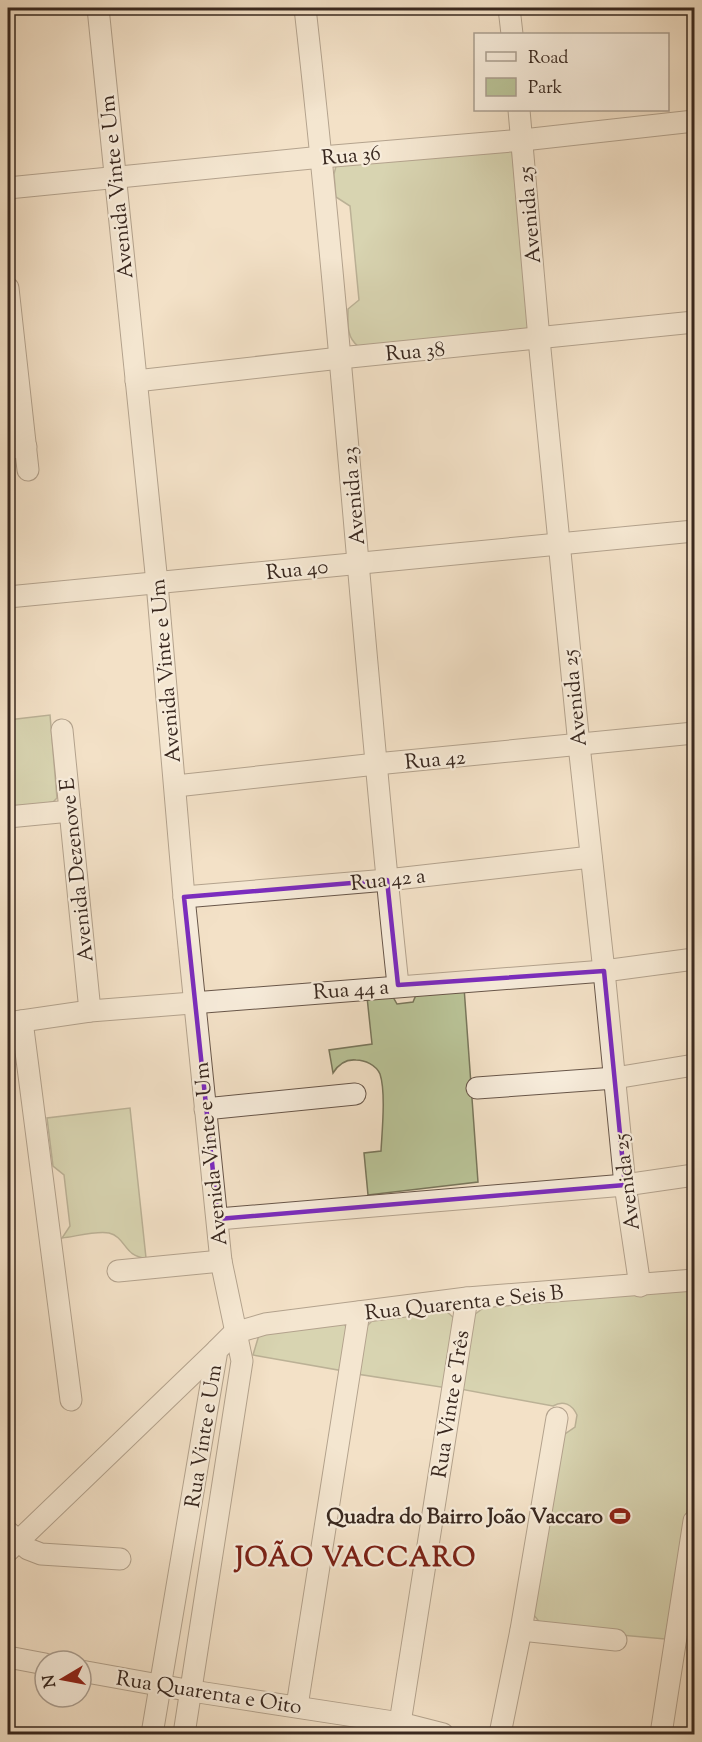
<svg xmlns="http://www.w3.org/2000/svg" width="702" height="1742" viewBox="0 0 702 1742" font-family="'Sorts Mill Goudy',serif">
	<rect width="100%" height="100%" fill="#f3e1c7"/>
	<filter id="stains"><feTurbulence type="fractalNoise" baseFrequency=".00333" numOctaves="4"/><feColorMatrix values="0 0 0 0 .2 0 0 0 0 .09 0 0 0 0 .02 0 0 0 .5 -.17"/></filter>
	<radialGradient id="worn" r=".72"><stop offset=".6" stop-color="#630" stop-opacity="0"/><stop offset="1" stop-color="#630" stop-opacity=".3"/></radialGradient>
	<!-- green -->
	<g fill="#b9c397" stroke="#79765b" stroke-width="1.5">
		<path d="M512,149L528,328L525,330L358,346C346,337 348,323 348,309L359,300L350,206L336,197L334,174L336,166Z"/>
		<polygon points="8,381 12,429 8,436"/>
		<polygon points="50,715 57,798 53,802 8,809 8,720"/>
		<path d="M464,987L478,1182L368,1195L364,1153L381,1151C382,1132 386,1092 380,1074C376,1065 365,1060 356,1060C346,1059 338,1065 333,1073L329,1050L372,1044L367,997H393L397,1004L413,1002L416,995Z"/>
		<path d="M130,1108L146,1258C124,1257 126,1237 109,1233C97,1230 74,1237 62,1238L70,1226L64,1175L53,1166L47,1118Z"/>
		<path d="M694,1288V1473L665,1639L553,1629L541,1624L533,1614L562,1436L575,1427L577,1415C572,1404 563,1400 553,1406L460,1389L474,1315L486,1306Z"/>
		<polygon points="446,1311 454,1318 447,1388 357,1374 364,1329 373,1320"/>
		<polygon points="344,1324 348,1329 344,1371 253,1355 259,1335"/>
	</g>
	<g fill="none" stroke-linecap="round" stroke-linejoin="round">
		<!-- minor casing -->
		<g stroke="#685649" stroke-width="23">
			<g id="minor">
				<polyline points="98,8 157,583 184,897 221,1261 242,1361 184,1734"/>
				<path d="M305,8C342,333 363,660 398,985"/>
				<polyline points="509,8 512,34"/>
				<polyline points="519,110 539,339 579,745 604,971 625,1185 640,1286"/>
				<polyline points="8,188 322,157 523,140 694,121"/>
				<polyline points="8,288 28,470"/>
				<polyline points="136,381 340,358 694,322"/>
				<polyline points="8,448 26,447"/>
				<polyline points="8,597 694,531"/>
				<polyline points="62,730 90,1011"/>
				<polyline points="176,786 376,764 694,733"/>
				<polyline points="8,817 70,811"/>
				<polyline points="184,897 387,880 591,857"/>
				<polyline points="22,1021 71,1400"/>
				<polyline points="8,1023 90,1011 604,971 694,959"/>
				<polyline points="477,1088 615,1078 694,1065"/>
				<polyline points="205,1109 355,1094"/>
				<polyline points="218,1219 625,1185 694,1175"/>
				<polyline points="118,1271 221,1261"/>
				<polyline points="8,1532 28,1549 41,1554 120,1559"/>
				<polyline points="8,1551 217,1350"/>
				<polyline points="521,1630 616,1640"/>
				<polyline points="8,1657 45,1664"/>
				<polyline points="81,1671 192,1691 400,1723 443,1734"/>
				<polyline points="297,1706 359,1312"/>
				<polyline points="400,1723 467,1298"/>
				<polyline points="152,1734 217,1350 234,1333 265,1324 467,1298 694,1280"/>
				<polyline points="500,1734 521,1630 557,1418"/>
				<polyline points="661,1734 694,1521"/>
			</g>
		</g>
		<!-- minor -->
		<use href="#minor" stroke="#f7ecdb" stroke-width="21"/>
	</g>
	<!-- marked area -->
	<path d="M0 0H702V1742H0ZM387,880L398,985L604,971L625,1185L218,1219L184,897Z" fill="#f3e1c7" fill-opacity=".55" fill-rule="evenodd"/>
	<path fill="none" stroke="#7b2cbf" stroke-width="4.5" stroke-linejoin="round" d="M387,880L398,985L604,971L625,1185L218,1219L184,897Z"/>
	<!-- icons -->
	<defs>
		<g id="stadium-bare" transform="scale(1.62)"><path d="M0-5a6.5 5 0 1 0 0 10a6.5 5 0 1 0 0-10ZM-3.5-1.8h7v3.6h-7Z" fill="#8f2418" stroke="#f7ecdb" stroke-width="2.5" paint-order="stroke"/></g>
	</defs>
	<g fill-rule="evenodd">
		<use href="#stadium-bare" x="620" y="1516"/>
	</g>
	<g text-anchor="middle" stroke-width="4.5" stroke-linejoin="round" paint-order="stroke">
		<!-- street labels -->
		<g font-size="21" fill="#39281f" stroke="#f7ecdb">
			<text transform="translate(351 155) rotate(-5)" y="7">Rua 36</text>
			<text transform="translate(116 187) rotate(-96)" y="7">Avenida Vinte e Um</text>
			<text transform="translate(529 215) rotate(-95)" y="7">Avenida 25</text>
			<text transform="translate(415 351) rotate(-5)" y="7">Rua 38</text>
			<text transform="translate(353 496) rotate(-95)" y="7">Avenida 23</text>
			<text transform="translate(297 569) rotate(-6)" y="7">Rua 40</text>
			<text transform="translate(165 671) rotate(-95)" y="7">Avenida Vinte e Um</text>
			<text transform="translate(574 698) rotate(-96)" y="7">Avenida 25</text>
			<text transform="translate(435 759) rotate(-5)" y="7">Rua 42</text>
			<text transform="translate(76 870) rotate(-96)" y="7">Avenida Dezenove E</text>
			<text transform="translate(388 879) rotate(-6)" y="7">Rua 42 a</text>
			<text transform="translate(351 989) rotate(-4)" y="7">Rua 44 a</text>
			<text transform="translate(210 1154) rotate(-96)" y="7">Avenida Vinte e Um</text>
			<text transform="translate(626 1182) rotate(-97)" y="7">Avenida 25</text>
			<text transform="translate(464 1302) rotate(-6)" y="7">Rua Quarenta e Seis B</text>
			<text transform="translate(450 1404) rotate(-81)" y="7">Rua Vinte e Três</text>
			<text transform="translate(203 1436) rotate(-81)" y="7">Rua Vinte e Um</text>
			<text transform="translate(209 1692) rotate(9)" y="7">Rua Quarenta e Oito</text>
		</g>
		<!-- poi labels -->
		<g font-size="21" font-weight="bold" fill="#39281f" stroke="#f7ecdb" text-anchor="end">
			<text x="603" y="1523">Quadra do Bairro João Vaccaro</text>
		</g>
		<!-- district labels -->
		<g font-size="27" font-weight="bold" letter-spacing="1.5" fill="#7a1f14" stroke="#f7ecdb">
			<text x="356" y="1566">JOÃO VACCARO</text>
		</g>
	</g>
	<!-- margin -->
	<rect width="702" height="1742" fill="none" stroke="#f3e1c7" stroke-width="30"/>
	<rect x="9" y="9" width="684" height="1724" fill="none" stroke="#39281f" stroke-width="3"/>
	<rect x="15" y="15" width="672" height="1712" fill="none" stroke="#39281f" stroke-width="1.5"/>
	<!-- legend -->
	<rect x="474" y="33" width="195" height="78" fill="#f7ecdb" stroke="#ab9e90" stroke-width="1.5"/>
	<rect x="486" y="52" width="30" height="9" fill="#f7ecdb" stroke="#ab9e90" stroke-width="1.5"/>
	<text x="528" y="63" font-size="18" fill="#39281f">Road</text>
	<rect x="486" y="78" width="30" height="18" fill="#b9c397" stroke="#ab9e90" stroke-width="1.5"/>
	<text x="528" y="93" font-size="18" fill="#39281f">Park</text>
	<!-- north arrow -->
	<g transform="translate(63 1679) rotate(260)"><circle r="28" fill="#f7ecdb" stroke="#ab9e90" stroke-width="1.5"/>
	<path d="M0-4.5L10 22L0 15L-10 22Z" fill="#8f2418"/>
	<text y="-9" font-size="16" font-weight="bold" text-anchor="middle" fill="#39281f">N</text>
	</g>
	<rect width="100%" height="100%" filter="url(#stains)"/>
	<rect width="100%" height="100%" fill="url(#worn)"/>
</svg>
